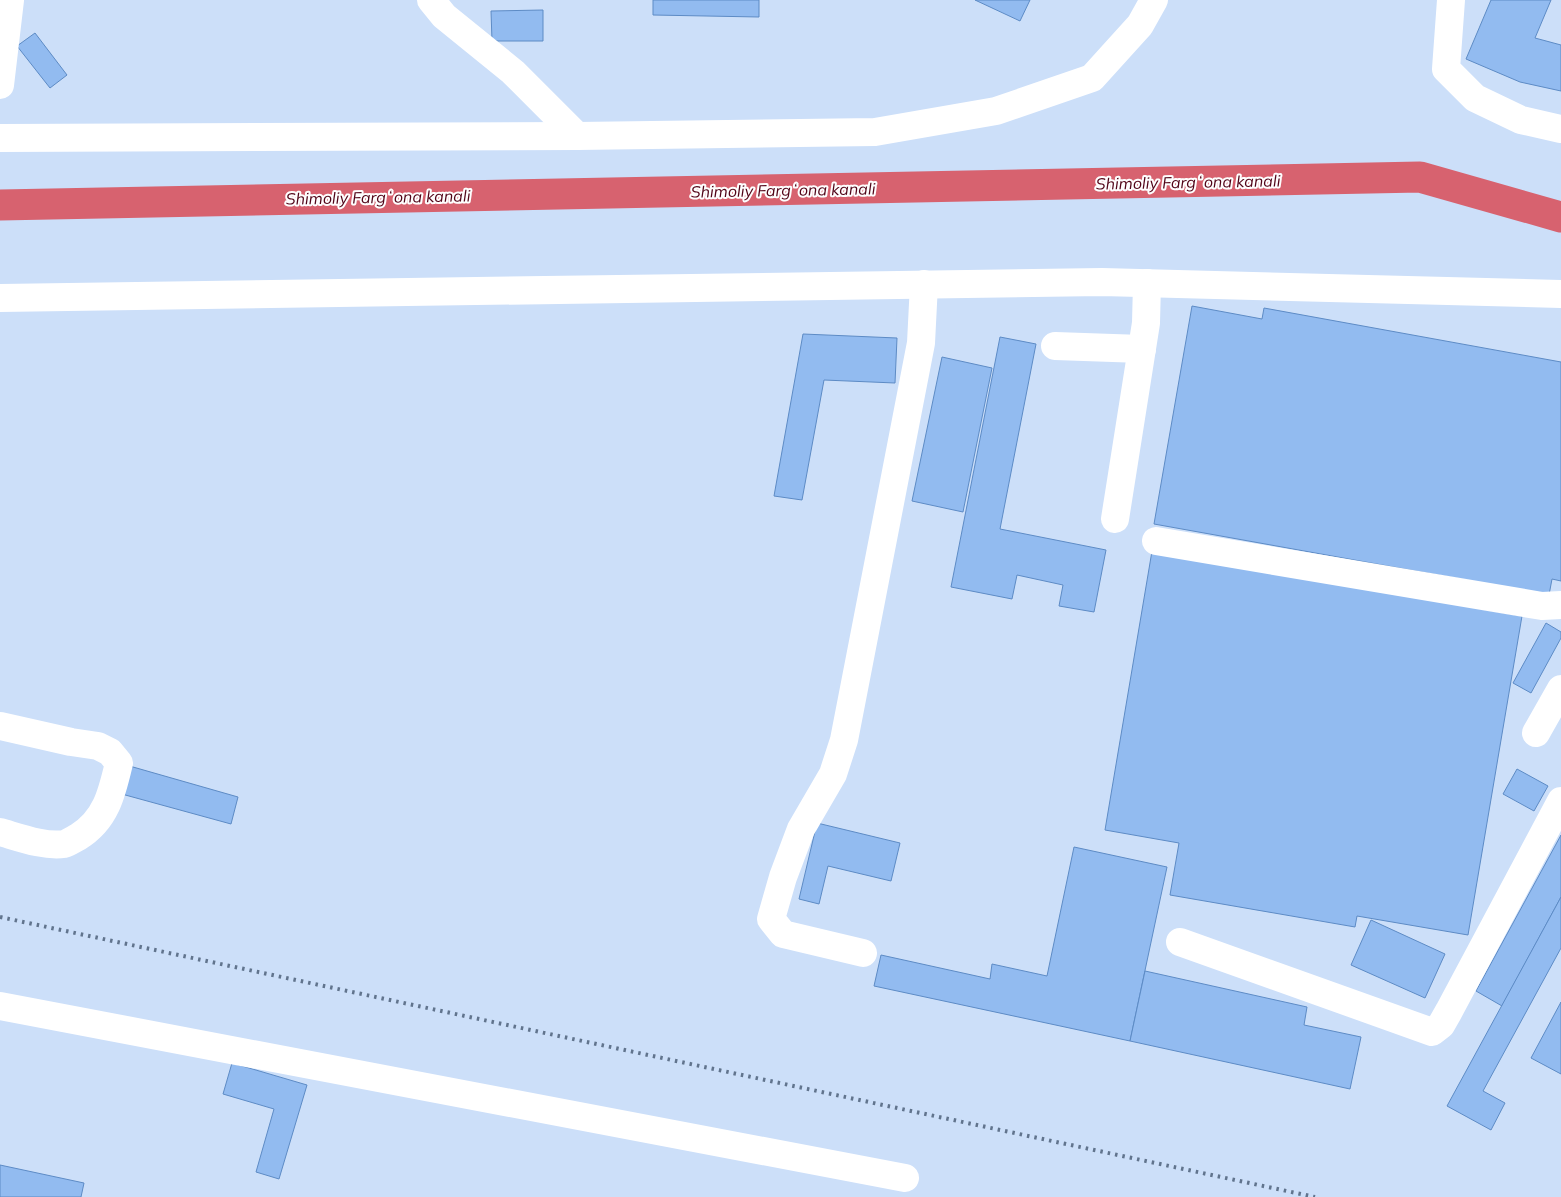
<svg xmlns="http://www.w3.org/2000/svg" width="1561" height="1197" viewBox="0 0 1561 1197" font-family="Mulish,sans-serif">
	<rect width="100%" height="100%" fill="#ccdff9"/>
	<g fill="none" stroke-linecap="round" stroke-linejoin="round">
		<!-- canal -->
		<polyline stroke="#d7626f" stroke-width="31" points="0,205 1420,177 1561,217"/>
	</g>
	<!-- building -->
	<g fill="#92bbf0" stroke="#5d8bc5">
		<polygon points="653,0 759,0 759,17 653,15"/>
		<polygon points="975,0 1030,0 1020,21"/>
		<polygon points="1491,0 1551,0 1535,38 1561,45 1561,91 1520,82 1466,59"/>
		<polygon points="543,10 543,41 492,41 491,11"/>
		<polygon points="35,33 67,75 50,88 17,46"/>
		<polygon points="1192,306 1262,319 1264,308 1561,362 1561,581 1552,579 1549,595 1154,524"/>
		<polygon points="803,334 897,338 895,383 824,380 802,500 774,496"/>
		<polygon points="1000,337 1036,344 1000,529 1106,550 1094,612 1059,606 1063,585 1017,575 1012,599 951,587"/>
		<polygon points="942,357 992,368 963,512 912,501"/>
		<polygon points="1152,551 1522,616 1468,935 1357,916 1355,927 1170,895 1179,843 1105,830"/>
		<polygon points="1546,623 1561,632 1561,638 1531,693 1513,683"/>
		<polygon points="126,765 238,797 231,824 118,793"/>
		<polygon points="1517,769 1548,786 1534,811 1503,794"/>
		<polygon points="817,823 900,843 891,881 828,866 819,904 799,899"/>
		<polygon points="1561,835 1561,897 1502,1006 1476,991"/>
		<polygon points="1074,847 1167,867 1130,1041 874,986 881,955 990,979 992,964 1047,976"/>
		<polygon points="1561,897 1561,948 1483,1091 1505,1103 1491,1130 1447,1106"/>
		<polygon points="1371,920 1445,954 1425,998 1351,965"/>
		<polygon points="1145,971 1307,1007 1304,1025 1361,1037 1350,1089 1130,1041"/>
		<polygon points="1561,1002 1561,1074 1531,1058"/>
		<polygon points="232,1063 307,1085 279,1179 256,1172 274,1109 223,1094"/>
		<polygon points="0,1165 84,1183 81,1197 0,1197"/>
	</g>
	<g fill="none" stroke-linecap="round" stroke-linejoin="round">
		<!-- minor -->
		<g stroke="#fff" stroke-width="28">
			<polyline points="431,0 444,16 513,72 577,136"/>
			<polyline points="1451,0 1446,69 1475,98 1521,120 1561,129"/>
			<polyline points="0,85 10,0"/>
			<polyline points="0,138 577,136 875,132 996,111 1092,78 1140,25 1154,0"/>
			<polyline points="0,298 1102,282 1561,294"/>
			<polyline points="1055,346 1142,349"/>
			<polyline points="1115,519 1146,323 1147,283"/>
			<polyline points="1156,541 1542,606 1561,605"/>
			<path d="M0,726L71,742L98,746L110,752L119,763C112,793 106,820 78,837C74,839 68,843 64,844C45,847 18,837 0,832"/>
			<polyline points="1536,733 1561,689"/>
			<polyline points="1180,942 1432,1032 1441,1025 1449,1011 1561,801"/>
			<polyline points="863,953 783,934 771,919 783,877 801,829 833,774 844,740 921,343 924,284"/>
			<polyline points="0,1006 905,1178"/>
		</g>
		<!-- rail -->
		<polyline stroke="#61748d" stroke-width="4" stroke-dasharray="2.5 5" stroke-linecap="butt" points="0,917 1315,1197"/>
	</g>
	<g text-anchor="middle" stroke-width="4" stroke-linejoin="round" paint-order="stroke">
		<!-- water labels -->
		<g font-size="16" font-style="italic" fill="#510417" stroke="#fefefe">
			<text transform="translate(1188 182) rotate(-1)" y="6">Shimoliy Fargʻona kanali</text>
			<text transform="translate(783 190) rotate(-1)" y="6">Shimoliy Fargʻona kanali</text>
			<text transform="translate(378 197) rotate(-1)" y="6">Shimoliy Fargʻona kanali</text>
		</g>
	</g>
</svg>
